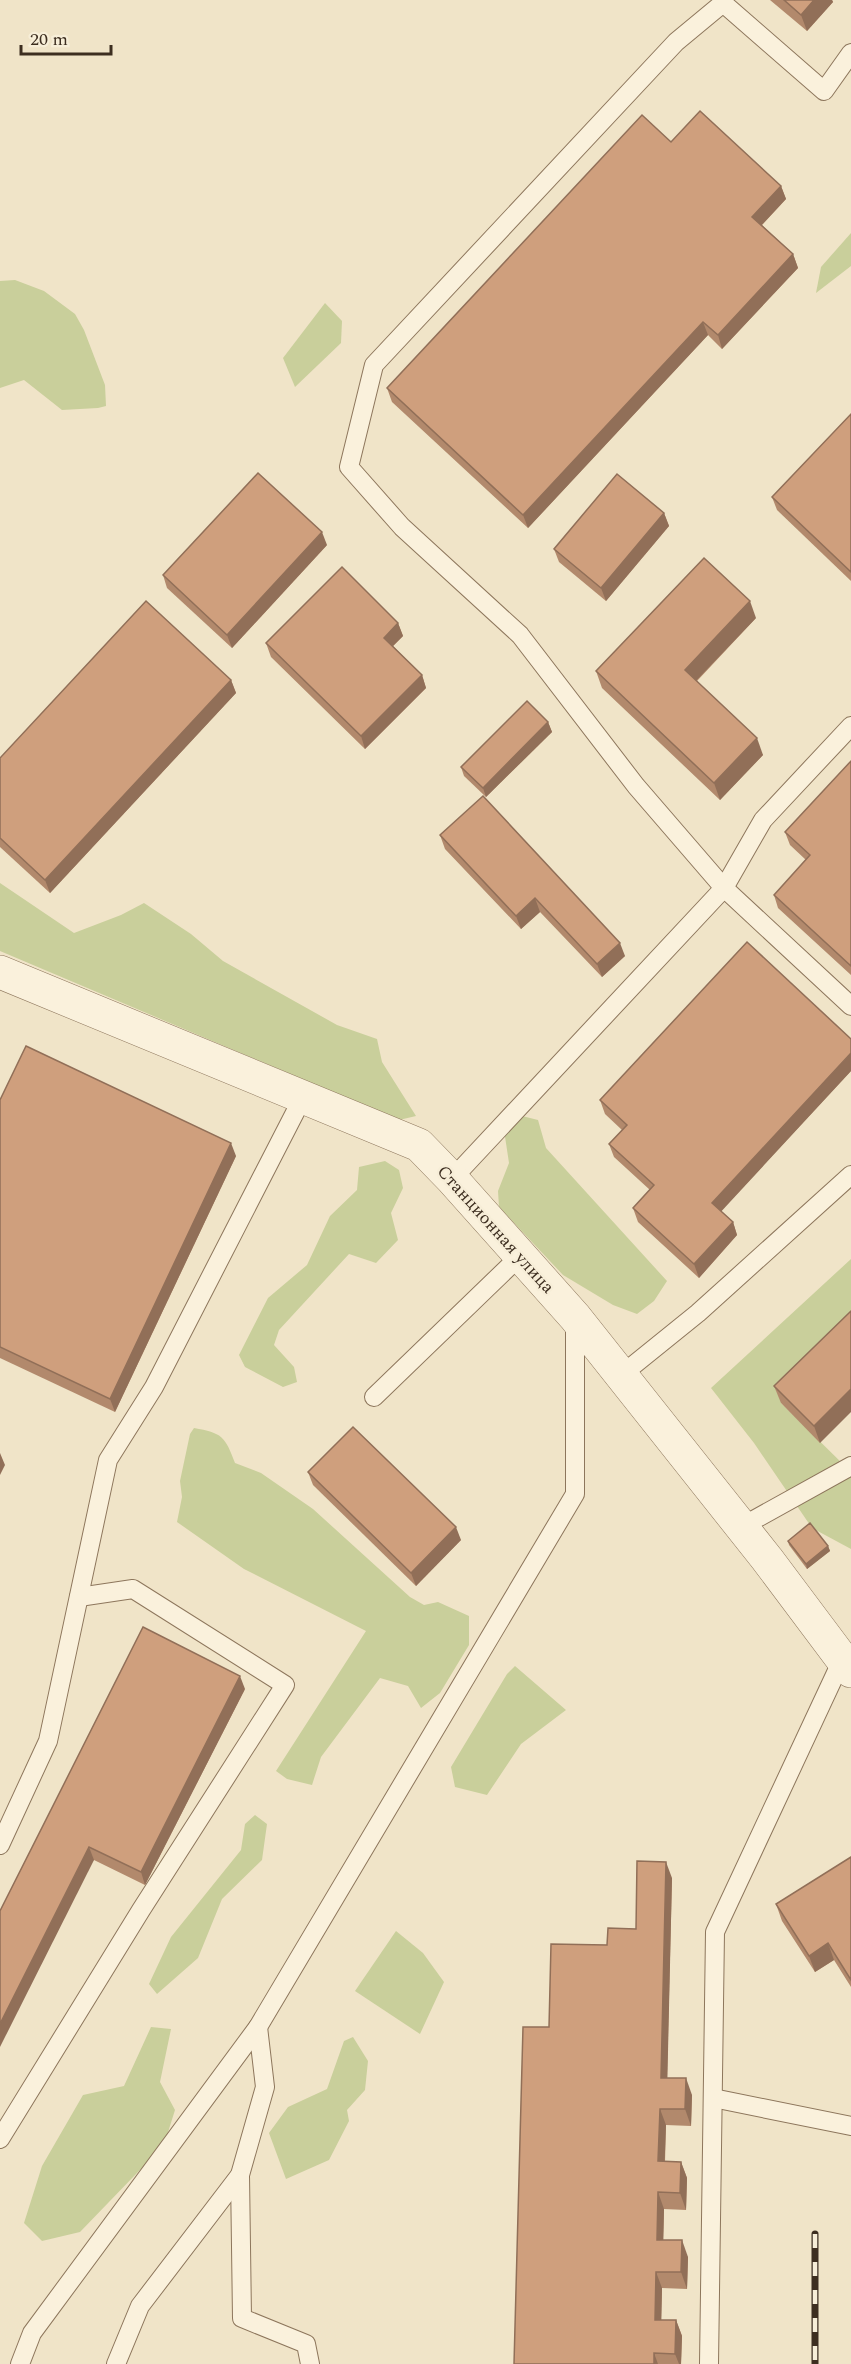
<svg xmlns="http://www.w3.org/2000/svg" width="851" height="2364" viewBox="0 0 851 2364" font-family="Spectral,serif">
	<rect width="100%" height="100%" fill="#f0e4c8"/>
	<!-- green -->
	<g fill="#c9cf9b">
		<polygon points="851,233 851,266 816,293 821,267"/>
		<polygon points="15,280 44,291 75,314 84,330 105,385 106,406 98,408 62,410 24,380 0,388 0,281"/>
		<polygon points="325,303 342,321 341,343 295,387 283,358"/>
		<polygon points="0,883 74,933 121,915 144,903 191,934 223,961 337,1025 377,1039 382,1062 416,1116 399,1120 0,951"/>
		<polygon points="522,1116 538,1120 546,1148 667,1281 654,1301 637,1314 613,1305 563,1275 499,1207 498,1191 509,1163 504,1130"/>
		<polygon points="385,1161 399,1170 403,1188 391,1213 398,1240 376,1263 349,1254 279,1330 274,1345 294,1367 297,1382 283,1387 245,1367 239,1355 268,1298 307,1265 330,1216 357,1190 359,1167"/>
		<polygon points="851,1259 851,1333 781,1403 851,1472 851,1549 812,1528 754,1443 711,1388"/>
		<path d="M194,1428C222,1433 225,1436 235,1463L261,1473L313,1509L410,1597L424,1605L438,1602L469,1616V1645L440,1693L421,1708L408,1686L380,1678L321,1757L312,1785L287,1779L276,1771L366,1631L244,1569L177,1522L182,1497L180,1481L190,1434Z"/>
		<polygon points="515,1666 566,1710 521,1744 487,1795 455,1787 451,1767 507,1674"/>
		<polygon points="255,1815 267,1824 262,1860 222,1899 198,1958 157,1994 149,1984 171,1937 241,1850 245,1824"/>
		<polygon points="396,1931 423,1953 444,1982 420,2034 355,1991"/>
		<polygon points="151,2027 171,2029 160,2082 175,2110 164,2145 80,2232 42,2241 24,2223 42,2166 83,2095 124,2086"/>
		<polygon points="353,2037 368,2061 365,2090 347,2110 349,2121 329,2160 286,2179 269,2133 288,2107 327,2089 344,2041"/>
	</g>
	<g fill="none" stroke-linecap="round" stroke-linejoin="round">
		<!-- service casing -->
		<g stroke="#8d765c" stroke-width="20">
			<g id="service">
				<polyline points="851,53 824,91 723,3 676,42 374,365 349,467 402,527 520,635 636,786 724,888 851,1006"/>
				<polyline points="452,1179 724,888 763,820 851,726"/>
				<polyline points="620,1376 698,1313 851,1175"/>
				<polyline points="374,1397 520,1256"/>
				<polyline points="741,1527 851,1466"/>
				<polyline points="0,1845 48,1741 108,1460 154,1387 303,1097"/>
				<polyline points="258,2027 265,2087 240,2175 242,2318 306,2344 310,2364"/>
				<polyline points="713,2098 851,2126"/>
				<polyline points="0,2139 141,1910 285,1685 133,1589 79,1597"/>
				<polyline points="20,2364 32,2333 258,2027 575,1494 575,1320"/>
				<polyline points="116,2364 140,2306 240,2175"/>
				<polyline points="709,2364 715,1932 842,1660"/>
			</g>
		</g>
		<!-- minor casing -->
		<g stroke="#8d765c" stroke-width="34">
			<polyline id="minor" points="0,972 419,1145 452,1179 575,1317 767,1559 851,1671"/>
		</g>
		<!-- service -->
		<use href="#service" stroke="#faf1dc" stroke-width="18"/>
		<!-- minor -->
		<use href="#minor" stroke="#faf1dc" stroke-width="33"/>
		<!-- rail casing -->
		<g stroke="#3d2e20" stroke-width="7">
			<polyline id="rail" points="815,2234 815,2364"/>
		</g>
		<!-- rail -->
		<use href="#rail" stroke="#f7eed8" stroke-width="4.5" stroke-dasharray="14" stroke-linecap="butt"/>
	</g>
	<!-- wall -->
	<g fill="#b2896c">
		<polygon points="770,0 832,0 833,2 807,31"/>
		<polygon points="671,142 781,186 786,199 762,225 793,254 798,268 722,349 708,335 528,528 392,402 387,388"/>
		<polygon points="851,414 851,581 777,510 772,497"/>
		<polygon points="664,513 669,526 606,601 559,562 554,549"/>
		<polygon points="327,545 232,648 167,588 163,575"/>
		<polygon points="756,618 697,681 763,755 720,800 602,688 596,671"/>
		<polygon points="398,623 403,636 393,646 422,675 426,688 365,749 271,657 266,643"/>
		<polygon points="231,680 236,693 50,893 0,847 0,758"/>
		<polygon points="548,722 552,732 486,797 464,776 461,767"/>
		<polygon points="851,761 851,975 778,908 774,895 806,860 790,845 785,832"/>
		<polygon points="440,835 625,956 602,977 540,912 521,929 445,849"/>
		<polygon points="851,1071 721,1211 733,1222 737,1235 699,1278 638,1222 633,1208 650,1190 614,1157 609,1144 622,1130 605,1114 600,1100"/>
		<polygon points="0,1100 236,1156 115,1412 0,1358"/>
		<polygon points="851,1311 820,1443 781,1403 774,1386"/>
		<polygon points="308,1472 461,1540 416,1586 313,1485"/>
		<polygon points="788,1541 828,1546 830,1551 807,1569 789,1545"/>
		<polygon points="245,1689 145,1885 94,1860 0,1911"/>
		<polygon points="851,1857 851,1987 834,1960 815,1972 782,1921 776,1904"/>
		<polygon points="672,1878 667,2078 692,2095 691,2126 666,2125 665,2162 681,2162 687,2178 686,2210 664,2209 663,2240 688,2257 687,2289 662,2288 661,2320 676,2320 682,2336 681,2364 514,2364 549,2027 607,1945 636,1929"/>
	</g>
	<!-- shaded-wall -->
	<g fill="#916f58">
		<polygon points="814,0 832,0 833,2 807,31 801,15"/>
		<polygon points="781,186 786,199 757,230 752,217"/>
		<polygon points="793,254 798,268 722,349 718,335"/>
		<polygon points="703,322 708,335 528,528 523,515"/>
		<polygon points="664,513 669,526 606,601 601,588"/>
		<polygon points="322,532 327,545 232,648 227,635"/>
		<polygon points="750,601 756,618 691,686 685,670"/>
		<polygon points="398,623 403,636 388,651 384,638"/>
		<polygon points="422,675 426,688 365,749 361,736"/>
		<polygon points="231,680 236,693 50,893 45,880"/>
		<polygon points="548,722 552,732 486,797 483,788"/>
		<polygon points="757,738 763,755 720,800 714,783"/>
		<polygon points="535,898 540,912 521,929 516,916"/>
		<polygon points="620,943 625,956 602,977 597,964"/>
		<polygon points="851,1053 851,1071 717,1216 712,1203"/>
		<polygon points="231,1143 236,1156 115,1412 110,1399"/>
		<polygon points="733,1222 737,1235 699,1278 694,1264"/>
		<polygon points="851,1389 851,1412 820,1443 814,1426"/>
		<polygon points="0,1453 5,1465 0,1475"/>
		<polygon points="456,1527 461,1540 416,1586 411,1573"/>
		<polygon points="828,1546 830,1551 807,1569 806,1564"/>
		<polygon points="240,1676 245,1689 145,1885 141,1872"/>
		<polygon points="89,1847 94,1860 0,2047 0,2024"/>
		<polygon points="666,1862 672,1878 667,2095 661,2078"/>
		<polygon points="828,1943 834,1960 815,1972 809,1956"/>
		<polygon points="686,2078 692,2095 691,2126 685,2109"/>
		<polygon points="660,2109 666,2125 664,2178 658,2161"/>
		<polygon points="681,2162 687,2178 686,2210 680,2193"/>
		<polygon points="658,2192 664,2209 663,2256 657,2240"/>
		<polygon points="682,2240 688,2257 687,2289 681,2272"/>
		<polygon points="656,2272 662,2288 661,2336 655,2320"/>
		<polygon points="676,2320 682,2336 681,2364 679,2364 675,2354"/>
		<polygon points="654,2353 658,2364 654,2364"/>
	</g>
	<!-- building -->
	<g fill="#cf9f7d" stroke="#916f58" stroke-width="1.5">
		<polygon points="784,0 814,0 801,15"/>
		<polygon points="700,111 781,186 752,217 793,254 718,335 703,322 523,515 387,388 642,115 671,142"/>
		<polygon points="851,414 851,572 772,497"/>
		<polygon points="258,473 322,532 227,635 163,575"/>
		<polygon points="617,474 664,513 601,588 554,549"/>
		<polygon points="704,558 750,601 685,670 757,738 714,783 596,671"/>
		<polygon points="342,567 398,623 384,638 422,675 361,736 266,643"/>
		<polygon points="146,601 231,680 45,880 0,838 0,758"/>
		<polygon points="527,701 548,722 483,788 461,767"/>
		<polygon points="851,761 851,966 774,895 810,855 785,832"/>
		<polygon points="483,796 620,943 597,964 535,898 516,916 440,835"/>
		<polygon points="747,942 851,1039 851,1053 712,1203 733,1222 694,1264 633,1208 654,1185 609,1144 627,1125 600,1100"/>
		<polygon points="26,1046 231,1143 110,1399 0,1347 0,1100"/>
		<polygon points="851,1311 851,1389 814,1426 774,1386"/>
		<polygon points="353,1427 456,1527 411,1573 308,1472"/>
		<polygon points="810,1523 828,1546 806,1564 788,1541"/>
		<polygon points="143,1627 240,1676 141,1872 89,1847 0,2024 0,1911"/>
		<polygon points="851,1857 851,1980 828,1943 809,1956 776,1904"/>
		<polygon points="637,1861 666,1862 661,2078 686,2078 685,2109 660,2109 658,2161 681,2162 680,2193 658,2192 657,2240 682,2240 681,2272 656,2272 655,2320 676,2320 675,2354 654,2353 654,2364 514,2364 523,2027 549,2027 551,1944 607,1945 608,1928 636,1929"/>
	</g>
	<g text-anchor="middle" stroke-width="5" stroke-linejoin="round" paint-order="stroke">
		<!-- street labels -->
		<g font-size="18" fill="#3d2e20" stroke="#f7eed8">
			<text transform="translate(496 1229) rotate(48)" y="6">Станционная улица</text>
		</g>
	</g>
	<!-- scale -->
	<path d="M21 45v9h90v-9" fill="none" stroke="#3d2e20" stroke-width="3"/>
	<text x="30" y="45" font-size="18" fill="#3d2e20" stroke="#f7eed8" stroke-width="4.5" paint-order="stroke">20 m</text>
</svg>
